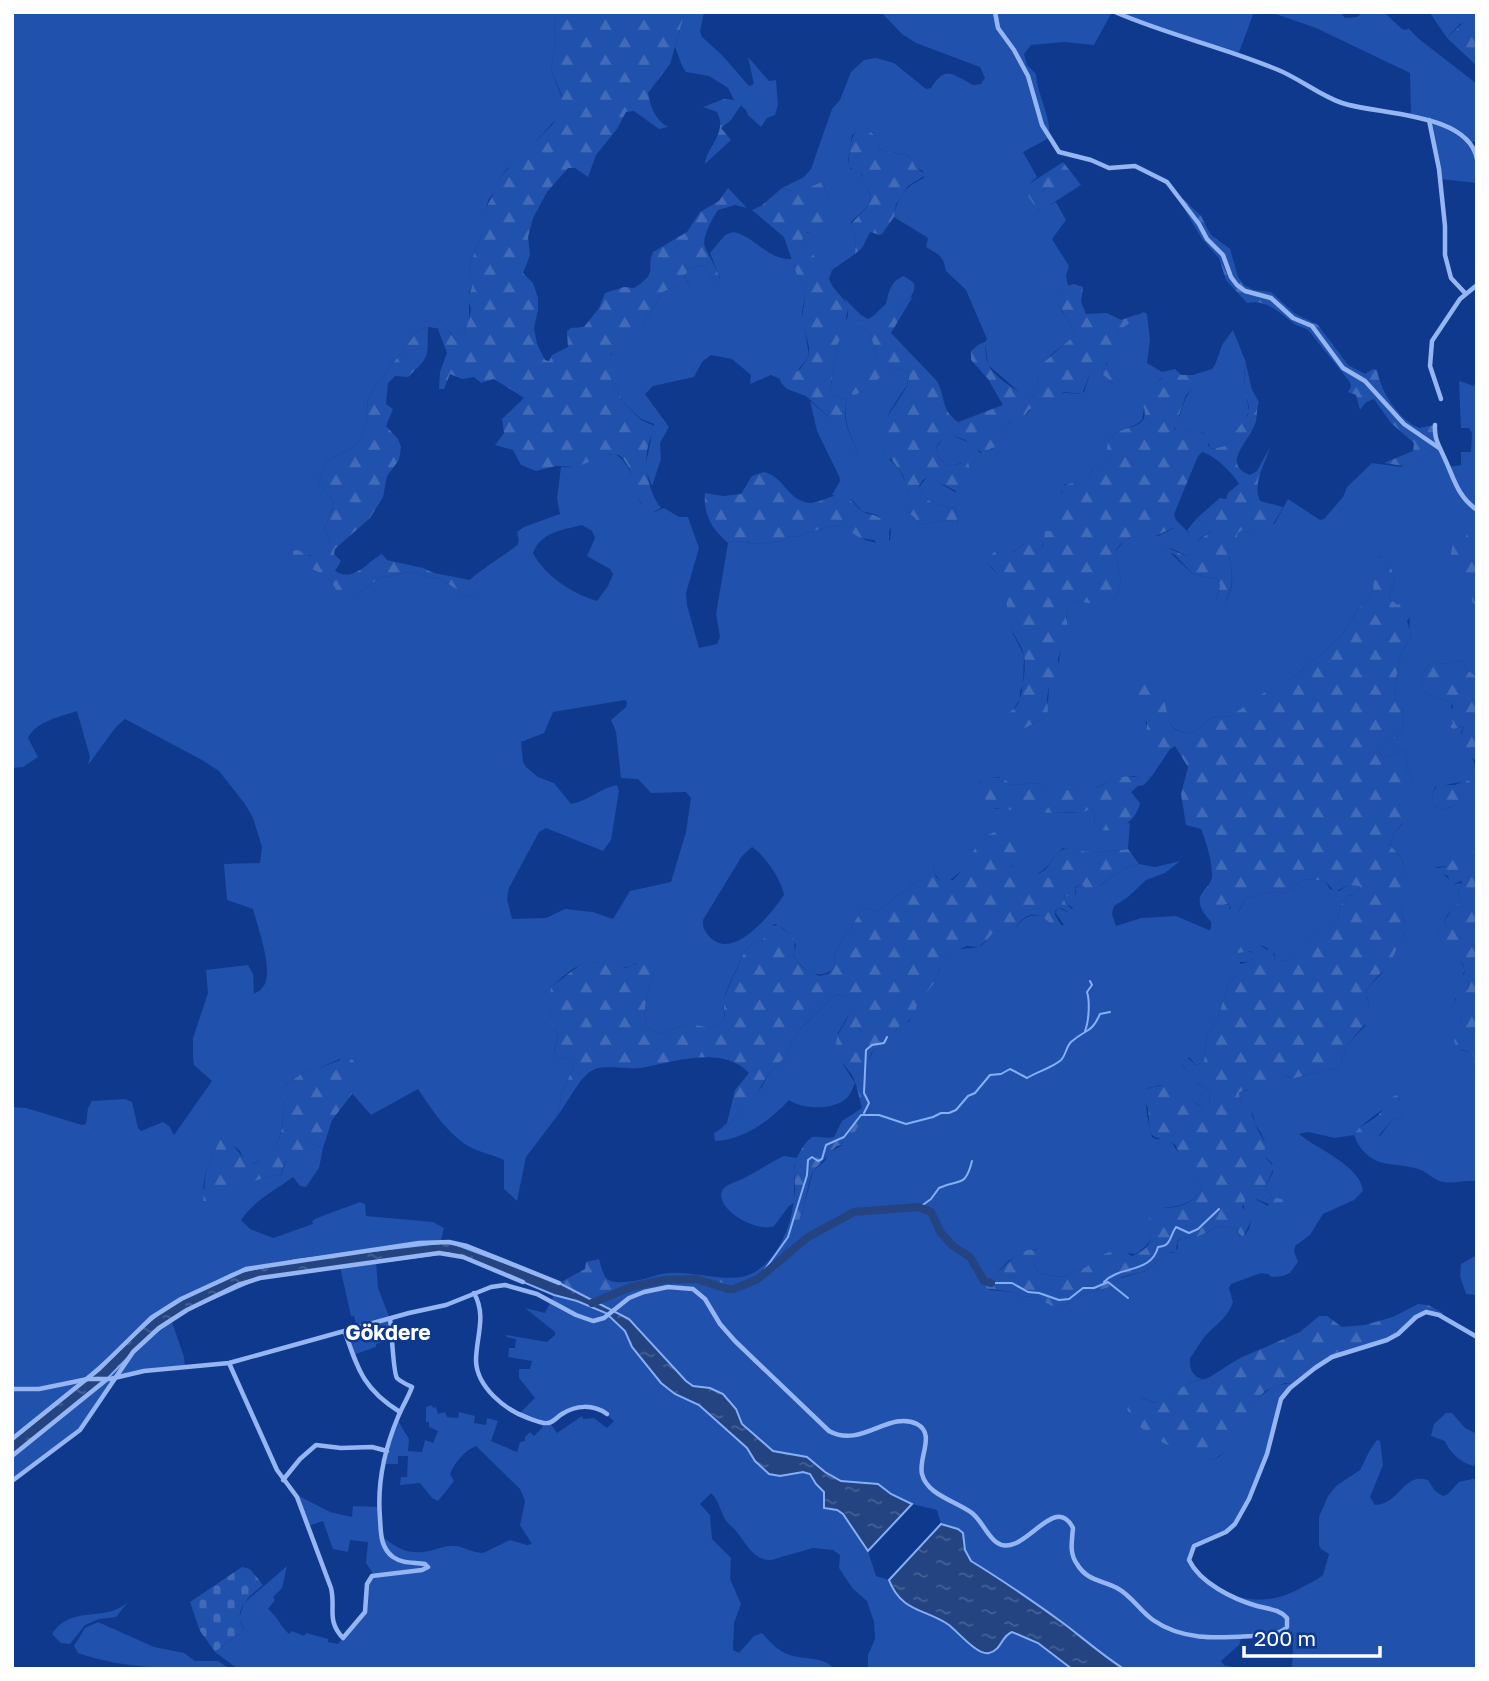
<svg xmlns="http://www.w3.org/2000/svg" width="1489" height="1681" viewBox="0 0 1489 1681" font-family="'Golos Text',sans-serif">
	<defs>
		<pattern id="forest-firs" width="22" height="20" patternUnits="userSpaceOnUse" patternTransform="scale(1.75)"><rect width="22" height="20" fill="#2051ac"/><path d="M5 1l3.5 6h-7zM16 11l3.5 6h-7z" fill="#416bb8"/></pattern>
		<pattern id="cemetery-stones" width="16" height="16" patternUnits="userSpaceOnUse" patternTransform="scale(1.75)"><rect width="16" height="16" fill="#2051ac"/><path d="M2 7V4a2 2 0 0 1 4 0v3zM10 15v-3a2 2 0 0 1 4 0v3z" fill="#416bb8"/></pattern>
		<pattern id="water-ripples" width="26" height="14" patternUnits="userSpaceOnUse" patternTransform="scale(1.75)"><rect width="26" height="14" fill="#244481"/><path d="M2 4q2-2 4 0t4 0M15 11q2-2 4 0t4 0" fill="none" stroke="#456094"/></pattern>
	</defs>
	<rect width="100%" height="100%" fill="#0f398c"/>
	<!-- grass -->
	<g fill="#2051ac" fill-rule="evenodd">
		<path d="M12,12H556L554,33L556,39L551,69L563,101L558,117L516,163L507,169L500,177L498,188L489,199L482,219V234L469,267L472,287L469,292V319L464,334L456,340L449,331L441,329L428,327L417,332L374,388L368,399L366,425L357,445L326,462L318,483L334,502L325,528L329,540L314,555H304L298,550L317,570L327,576L335,588L356,594L380,578L409,572L440,579L466,595L479,599L470,590V580C477,572 517,547 518,544C519,540 518,536 517,532L524,527L560,514L557,498L561,467C581,470 596,454 615,454C630,462 637,487 640,503L654,512L664,508L679,517H688L699,548L686,593L687,605L699,648L717,644L720,637L716,614L728,543L734,541L761,544L781,541L790,536L799,537L807,533L836,525L843,526L865,540L877,543L890,540L891,528L877,515L862,511L852,500L832,495L840,481L839,476L817,431L810,401L830,418L848,445L858,453C850,435 842,419 847,400L835,397L830,391C833,375 834,360 837,345C841,328 856,313 843,297L861,315L858,321L869,331L877,355L861,393C873,382 883,370 901,368L909,375L907,385L890,411L883,431L886,446L883,454C896,464 905,475 908,492L902,508L915,518L918,525L947,520L958,523L955,508C939,505 925,504 919,487L928,476C937,483 946,486 955,492L969,487C971,475 972,470 962,463L948,466L939,458L936,448L943,438L951,435L975,445L980,453C990,452 997,446 1003,438C1001,426 1008,421 1020,421L1035,405L1055,400C1063,386 1073,398 1084,392L1090,373H1101L1115,385L1120,383L1107,368V360C1113,351 1112,342 1117,333C1122,326 1137,314 1144,312L1147,314L1150,340L1147,363L1162,372L1163,376L1146,397L1142,420C1134,428 1118,429 1111,437C1102,449 1116,466 1092,468C1090,483 1077,483 1065,484L1061,491L1070,505C1066,511 1066,516 1063,521C1056,533 1047,531 1042,547L1038,549L1024,544C1014,553 1000,557 988,564L1000,577L1004,588L1013,634L1024,655L1023,686L1020,691V699L1011,713V729L1025,728L1043,719L1048,702L1049,686L1057,670L1061,650L1065,643L1067,613L1069,604L1076,601L1093,604H1110C1127,587 1119,572 1115,552L1126,538L1142,534L1158,536L1174,528L1185,540L1190,534L1187,530L1197,518L1202,523H1212V531L1199,539L1189,556C1180,555 1174,546 1165,548L1193,574L1218,579L1220,586L1216,599L1224,603C1235,590 1233,572 1229,556C1237,549 1239,544 1237,534L1242,530L1252,535L1275,523L1288,499L1320,520L1324,519L1343,497L1347,487L1372,463L1401,467L1439,448L1448,467L1461,465V452H1471L1472,433L1469,428H1461L1459,381L1474,386L1477,379V677L1466,669L1463,660L1445,664L1432,662C1423,672 1416,680 1426,693L1451,703L1454,729L1464,726L1460,735C1471,759 1477,758 1477,784L1461,782L1435,787L1432,796L1433,805L1442,810L1459,804L1463,807L1477,804V851L1451,861L1449,866L1436,867L1454,884L1462,883L1458,894L1461,902L1448,914L1444,921L1447,929H1439C1437,944 1448,945 1458,955C1461,959 1462,965 1465,970L1463,974L1469,983L1468,990L1455,999L1462,1018L1459,1030L1461,1050L1472,1053L1476,1058L1474,1071L1477,1078V1181C1465,1180 1454,1184 1443,1182C1433,1180 1428,1172 1418,1169C1393,1161 1375,1170 1358,1144L1381,1135L1392,1120L1402,1117L1399,1098C1390,1104 1357,1127 1354,1135L1335,1138L1308,1132L1299,1134C1317,1149 1361,1166 1363,1191L1354,1200L1323,1214L1310,1235L1295,1246L1294,1251L1298,1262L1290,1273L1283,1276L1272,1277L1268,1274L1261,1273L1231,1284L1229,1288L1233,1302C1228,1317 1218,1323 1207,1334C1202,1339 1196,1350 1190,1358C1189,1368 1193,1378 1203,1379L1189,1383L1156,1403L1139,1397L1186,1452L1214,1460C1226,1454 1228,1444 1234,1433C1250,1407 1262,1383 1296,1383L1284,1394L1270,1443L1249,1499L1231,1529L1194,1546L1189,1560C1218,1596 1256,1612 1299,1589C1307,1584 1316,1581 1323,1575L1329,1554L1321,1549L1319,1545V1517L1328,1496L1336,1486L1360,1470L1370,1450L1377,1440L1380,1441L1383,1465L1370,1497L1375,1505C1400,1504 1403,1472 1428,1480L1435,1491L1443,1496L1448,1494L1459,1482L1477,1478V1669H1292L1293,1645L1287,1628L1282,1632L1242,1636L1239,1645L1221,1661L1224,1665L1240,1669H1124L1104,1656L1097,1649L1082,1639L1047,1611L971,1561L965,1550L963,1533L958,1529L941,1524L937,1510L912,1504L891,1494L878,1484L841,1481L825,1472L813,1462L792,1454L784,1455L773,1451L742,1424L738,1414L710,1388L693,1386L686,1381L637,1326L596,1301L631,1287L664,1280L696,1279L721,1288L758,1279L783,1254L792,1237L802,1213L813,1171L825,1161L828,1153L843,1145L850,1138L857,1124L872,1108C871,1090 862,1065 874,1050C890,1046 893,1025 910,1021C913,1016 914,1009 917,1005C925,991 941,978 941,960C953,943 970,952 982,945C987,942 989,936 992,931L1017,927C1025,912 1044,911 1053,926L1064,925L1055,912L1059,908L1067,912L1073,908L1065,903L1064,896L1076,894L1075,888L1081,884L1085,888L1099,886L1123,869L1139,864L1155,867L1180,861L1165,873L1146,880L1128,897L1114,906L1112,914L1116,926L1141,918L1176,916L1209,930L1211,929V922L1203,912L1206,907C1215,908 1222,902 1230,905L1229,909L1239,911L1245,899L1274,891L1284,894L1305,879L1325,881L1330,889L1339,891L1348,885L1359,886L1360,888L1356,895L1346,896L1340,907L1337,922C1316,926 1299,945 1289,961L1275,960L1274,952L1263,946L1251,945L1247,951L1253,953V959L1249,962H1240L1238,975L1229,982L1217,1020L1207,1035L1204,1062L1196,1065L1189,1057L1181,1064L1197,1083L1210,1091L1209,1108H1203C1193,1099 1180,1096 1171,1086L1160,1085L1145,1089C1145,1105 1148,1122 1152,1137L1155,1139H1170L1177,1151L1191,1160L1194,1165C1190,1184 1195,1174 1202,1187C1194,1208 1168,1208 1149,1208C1149,1233 1161,1236 1136,1254L1110,1252L1086,1267L1063,1277L1039,1274L1033,1264L1037,1249C1014,1251 996,1268 990,1290L1014,1292L1020,1296L1035,1297L1047,1303L1060,1306L1070,1303L1083,1294L1107,1288L1118,1279L1146,1271L1167,1253H1174L1178,1248L1177,1242L1183,1237C1202,1239 1204,1232 1220,1226L1236,1228L1239,1235L1243,1237L1249,1229L1252,1216L1245,1211L1243,1203L1246,1199L1252,1197L1268,1206L1272,1197L1265,1188L1273,1172L1272,1163L1265,1157V1143L1261,1133L1255,1125L1253,1114L1241,1103L1239,1093L1257,1086L1264,1088L1275,1074L1280,1073L1292,1079L1321,1071L1335,1069L1339,1066L1347,1045L1365,1026L1369,1006L1366,990L1381,974L1405,932C1407,922 1401,914 1401,904C1402,887 1410,874 1401,858C1398,853 1393,850 1390,845L1394,833L1403,824L1399,804L1412,780L1406,769L1407,758L1403,749L1384,759L1379,752C1398,729 1407,744 1403,706L1395,699C1396,678 1397,653 1412,637C1404,619 1417,607 1414,589L1397,605L1389,599L1395,578L1387,558L1382,556L1378,558L1373,594L1358,609L1343,634L1331,646L1292,678L1240,711L1231,716L1211,718L1191,734C1156,729 1172,704 1157,686L1143,715C1150,730 1144,736 1155,750L1166,752L1170,749L1152,776L1143,779L1134,776H1124L1094,788H1079L1057,793L1049,791L1038,783L1011,785L999,777H991L984,773L979,782L995,809C1027,807 1061,819 1091,809L1095,814L1094,828L1130,823L1128,849L1094,853L1063,848C1049,859 1048,875 1028,875C1021,875 1017,874 1011,871L1013,859L1018,853L974,849L965,868L949,881C936,882 935,874 932,863L918,881L876,912L868,908L862,909C852,930 833,943 834,968C819,982 802,971 793,954L796,945C791,936 784,926 774,924L763,940L746,948L725,994L723,1005L725,1018C708,1035 705,1024 685,1025C676,1026 669,1035 659,1033C632,1029 651,987 654,970L636,963C623,973 608,963 594,962C578,961 562,978 551,987C552,999 547,1013 553,1024C554,1028 557,1031 558,1035L554,1051L558,1057L570,1060L574,1067L562,1091L558,1115L526,1157L517,1201L504,1189V1160C494,1155 482,1153 472,1148C450,1137 431,1109 418,1089L371,1115L349,1090L340,1059L319,1068H310L284,1086C284,1117 286,1152 252,1164L246,1162L239,1150L221,1137L206,1170L203,1189L232,1193C247,1184 263,1174 281,1176L287,1157L305,1151L307,1145L310,1143L323,1148L319,1168L306,1187L300,1186L293,1177C274,1191 255,1200 241,1220L250,1229L273,1238L313,1224L312,1221L317,1218L360,1202L365,1204L366,1216L433,1222L444,1228L441,1241L257,1266L110,1359L12,1439V1107L26,1108L82,1125L86,1124L88,1108L92,1101L125,1099L132,1102L138,1128L141,1131L163,1122L169,1126L174,1135L212,1081L194,1065L193,1059V1038L208,993L206,970L248,965L253,974L254,994C257,992 261,990 263,987C275,972 257,926 253,909L227,900L224,864L260,863L262,847L253,818L245,804L219,771L202,760L125,719L116,727L88,765L90,757L77,711C60,717 36,721 28,738L38,757L23,767L12,768ZM582,525L592,531L595,538L587,556L610,569L613,574L608,586L597,601C573,594 545,576 533,553C541,532 562,530 582,525ZM625,700L627,702L626,707L611,720L616,732L621,778L638,779L651,793L686,792L691,798L686,832L671,882L630,891L613,919L593,912L565,909L546,918L512,919L507,899L509,888L539,832L546,828L603,851L611,840L619,791L617,785C601,788 588,801 571,804L554,783L538,777L526,767L523,762L521,742L544,733L553,712ZM752,847C764,854 782,881 784,895C771,914 735,959 712,939C706,933 702,928 703,920L742,856Z"/>
		<polygon points="685,12 704,12 700,31 702,37 722,55 749,86 754,84 748,57 769,81 776,80 778,105 775,115 767,118 761,127 748,115 746,110 734,100 728,88 709,76 686,72 682,66 675,47"/>
		<path d="M881,12H1112L1094,45L1064,42L1031,45L1024,54L1027,65L1036,74C1037,95 1052,117 1049,138L1023,152L1037,177L1030,183L1026,193L1039,210L1056,202L1066,220L1052,239L1069,266L1066,276L1068,286L1056,289C1054,311 1072,316 1074,336C1055,354 1034,360 1038,390L1032,397L1023,395L988,365L985,342L987,339L966,290L946,271C943,255 940,256 926,247L928,238L894,217C896,198 906,185 924,178L923,171L916,168L910,156L881,150L879,147L881,143L873,133L861,128L852,135L848,161L850,169C866,170 865,185 871,197L867,207L851,222V227L856,237L855,254L832,270L829,279C822,264 810,254 802,240L805,233L811,232L830,219C829,203 832,202 824,186C807,185 804,197 782,188L804,177L811,169L832,109L840,100L851,72L864,60L876,58L894,63L926,89L931,88C946,64 953,75 973,85L981,84L985,78L980,67L916,43L902,34Z"/>
		<polygon points="1115,12 1254,12 1238,55"/>
		<polygon points="1270,12 1340,12 1345,18 1357,17 1363,12 1384,12 1402,29 1407,30 1408,28 1419,39 1477,84 1477,140 1471,143 1477,159 1477,183 1440,179 1429,121 1411,116 1410,73 1316,28"/>
		<polygon points="1441,12 1477,12 1477,19 1460,24 1447,38 1430,13"/>
		<path d="M733,232C756,236 766,260 792,259L805,298L802,312L809,356L794,375L781,383L780,379L771,375L750,384L751,375L732,359L711,355L702,362L694,377L653,386L645,394L669,427L660,443L661,459L652,486L645,468L654,424L641,419L623,402L611,378L612,350L618,342L643,324L663,292L675,286L691,289L684,275L689,270L702,265L717,282L720,278L710,253L725,235Z"/>
		<path d="M904,276L914,283C918,303 889,308 874,315L886,304C889,292 890,281 904,276Z"/>
		<path d="M1233,330L1245,360L1244,383L1249,411L1244,423L1225,446L1211,449L1204,433L1176,431L1174,424C1183,413 1182,398 1193,388V375L1212,369L1215,365L1222,345Z"/>
		<path d="M836,994L846,996L850,1002V1012L838,1033L842,1063L855,1083C852,1090 850,1097 843,1101C829,1110 802,1109 789,1100C771,1120 742,1141 715,1141L714,1133L731,1123L739,1110L762,1087L769,1073L789,1053L792,1041L800,1029Z"/>
		<path d="M784,1156L797,1158L794,1166V1203L789,1206L774,1226C756,1233 715,1209 722,1191C724,1186 730,1184 735,1182C753,1175 767,1164 784,1156Z"/>
		<polygon points="1477,1255 1477,1295 1466,1294 1460,1276 1461,1264"/>
		<polygon points="376,1261 378,1288 390,1319 394,1339 376,1344 376,1347 353,1355 345,1332 357,1328 354,1316 351,1316 340,1267"/>
		<path d="M554,1295L577,1301L606,1313L625,1331L632,1347L661,1383L675,1394L699,1405L747,1448L755,1461L769,1474L780,1476L803,1472L810,1473L824,1492L826,1509L837,1510L843,1514L868,1551L876,1576L889,1580L900,1597L911,1607L943,1621L960,1633L976,1650L1003,1641L1006,1635L1012,1632L1038,1643L1068,1664L1069,1669H868V1655L875,1639L874,1622L867,1601L853,1589L839,1568L840,1555L833,1550L813,1548L771,1560C752,1560 746,1542 735,1530C732,1526 730,1526 727,1522C720,1513 720,1501 711,1493L700,1504L710,1515L712,1539L731,1558L730,1579L741,1604L734,1623L733,1650L739,1653L754,1636L762,1633C770,1642 778,1651 790,1655C804,1660 824,1656 834,1669H238L215,1652L244,1630L239,1618L244,1603L287,1566L282,1588L273,1597L275,1600L268,1609C278,1617 280,1626 289,1634L292,1631L304,1636L306,1633L328,1639V1642L338,1644L365,1612L367,1588L374,1575L366,1563L368,1542L350,1540L348,1552L333,1549L323,1521L308,1526L295,1494L330,1512L352,1517L353,1506L379,1507L381,1535C397,1550 412,1556 433,1550C441,1548 447,1545 455,1546C465,1547 473,1553 483,1553L510,1540L527,1545L532,1544L520,1525L525,1501L520,1489L476,1446C464,1451 455,1462 450,1474L454,1481L438,1501L432,1498L420,1483L400,1485L401,1477H407L408,1456H398V1464H384L397,1419L409,1439L408,1451L422,1452L425,1440L433,1443L438,1431L429,1427V1422H426V1407L432,1405L433,1408L436,1407L438,1414L445,1412L447,1417L458,1418L459,1412L475,1416L474,1423L486,1425L487,1418L498,1421L491,1441L517,1452L520,1442L525,1441V1437L530,1432L534,1436L542,1428L543,1423L519,1414L535,1398L519,1378V1369H530L532,1361L508,1357L509,1348H515L516,1339L506,1337L507,1335L547,1342L555,1335V1332L525,1308L545,1313ZM575,1408H598L614,1421L607,1428L594,1418L583,1419L582,1416L557,1433L550,1423Z"/>
		<polygon points="171,1319 184,1357 185,1367 159,1369 117,1377 85,1424 12,1481 12,1456 101,1385 147,1338"/>
		<path d="M1446,1413H1452L1465,1428L1477,1434V1466C1464,1466 1449,1452 1445,1441L1431,1436L1434,1424Z"/>
		<path d="M128,1602L116,1617L99,1619L85,1625L70,1644L61,1643L52,1634C71,1604 105,1623 128,1602Z"/>
		<path d="M98,1622L154,1647L184,1653L195,1661H218L230,1669C179,1669 127,1670 78,1653L74,1646L85,1628Z"/>
	</g>
	<!-- forest -->
	<g fill="url(#forest-firs)">
		<path d="M556,12H685L670,64L648,93C651,108 655,120 668,127L659,129L634,111L626,112L617,129L596,155L588,177L575,168H568L547,192L533,218L528,237L530,255L523,273L533,283L538,298V310L534,328L537,344L545,360L549,361L552,355L568,347L567,331L571,328L584,327L599,308L605,293L624,287L634,288C660,271 645,271 653,252L687,232L700,212L719,201L728,188L747,208L735,205L718,210C713,217 701,239 705,247C710,258 718,270 721,283L717,282L702,265L689,270L684,276L691,289L688,291L675,286L663,292L643,324L628,338L618,342L611,354L615,363L611,378L623,402L641,420L657,427C640,447 645,488 661,508L649,514C632,499 637,469 619,455L610,454L576,467L556,466L536,471L521,465L513,450L495,445L504,433L502,419L524,398L494,379L481,383L474,377L462,379L450,374L444,389H439L440,372L447,353L438,329L445,327L456,340L464,334L469,319L471,310L468,297L472,287L469,267L482,234C477,211 496,198 500,177L552,125L560,111L562,96L551,69L556,39L554,33Z"/>
		<polygon points="1467,19 1477,19 1477,66 1447,38"/>
		<path d="M724,99L734,100L741,105L731,120L721,128L731,140L705,164C707,146 728,133 717,112L703,107Z"/>
		<path d="M861,128L867,129L882,141L879,147L881,150L910,156L916,168L926,175L908,186L896,204L894,217L882,234L880,235L870,232L862,248L855,254L856,237L850,225L867,207L871,197L862,174L848,167C850,154 849,132 861,128Z"/>
		<polygon points="1063,162 1081,185 1042,210 1037,209 1026,193 1026,186"/>
		<path d="M821,182C831,195 837,222 824,234L807,232L802,240L824,269L833,287L849,306L846,317L847,326L837,345L830,391L835,397L847,400C841,420 850,435 858,453L842,441L830,418L806,396L787,389L781,383L800,369L809,356V347L802,319L805,298L784,237L752,210L761,206L782,188C798,195 807,189 821,182Z"/>
		<path d="M1177,197L1183,199L1201,216L1211,235L1230,249L1238,277L1244,285L1254,290L1271,292L1294,313L1318,325L1348,365L1365,374L1373,369L1377,370C1381,392 1398,419 1419,428L1435,425L1439,448L1404,466L1384,463L1413,451L1414,443L1391,423L1374,399L1366,402L1360,410L1356,395L1348,392L1351,387L1350,382L1308,330C1302,326 1298,327 1293,323C1279,312 1266,299 1247,303L1226,280L1219,258L1202,239Z"/>
		<path d="M1074,284L1083,287L1081,302L1086,314L1107,313L1121,320L1138,314L1134,320L1118,331L1112,353L1106,364L1120,383V386L1115,385L1101,373H1090L1082,394L1064,392C1058,395 1056,401 1050,403C1036,408 1028,404 1023,422H1010L1005,426L1001,446L992,448L983,454C971,442 947,424 936,448L939,458L948,466L968,462L971,473V485C956,497 958,490 944,485C936,482 934,483 928,477L923,480L919,486C924,504 939,505 955,508L958,524L947,520L918,525L915,518L902,508V501L908,492L903,475L891,459L885,458L883,454C887,444 882,441 883,432C885,410 908,396 909,375L901,368C878,371 872,391 853,395L851,393C853,378 872,369 877,355L869,331L859,323L858,318L861,315L868,319L887,308L901,304L913,296L891,333L936,380C947,397 939,408 958,422L1003,405L988,379L971,360V351L978,345L985,342C986,350 985,359 989,366C993,376 1021,395 1032,397C1041,389 1036,379 1037,368L1074,336L1071,325L1052,294L1056,289Z"/>
		<path d="M428,327C427,359 431,355 408,377L395,376L388,383L386,404L393,409L386,426L398,439L401,447L399,460L387,476L383,497L370,518L335,549L334,554L341,561L335,571C354,583 367,562 382,554L387,560L423,568L434,573L470,580V589L481,600L466,595L440,579L409,572L380,578L356,594L345,596L339,594L327,576L297,562L292,551L298,550L310,556L329,540L325,528L334,502L318,483L326,462L357,445L366,425L368,399L374,388L417,332Z"/>
		<path d="M1245,360L1252,390L1259,402C1256,409 1258,417 1255,424C1248,443 1221,464 1250,475L1257,471L1270,447C1265,465 1252,483 1260,501L1283,507C1276,520 1270,533 1254,536L1242,530L1237,534L1239,546L1229,557C1233,572 1234,590 1224,603L1218,602L1216,600L1220,586L1218,579L1193,574L1175,555L1164,550L1167,547L1183,555L1189,556L1197,541L1212,531V523H1202L1197,518L1220,498L1226,499L1228,493L1239,484C1233,473 1214,455 1202,452L1198,456L1174,514L1176,520L1190,534L1189,540H1185L1173,528L1151,538C1135,533 1124,536 1115,552C1119,572 1127,587 1110,604H1093L1076,601L1069,605L1066,617L1069,634L1058,658V676L1049,686L1047,698L1048,711L1043,719L1025,728L999,732L997,721C1005,713 1016,712 1020,699C1023,687 1026,668 1024,655C1022,646 1015,638 1012,630C1005,606 1008,580 988,564L992,554L1000,548L1007,547L1013,552L1026,543L1038,549L1043,546L1045,531H1054L1061,523L1062,514L1069,505L1063,497L1061,487C1072,480 1090,486 1092,468C1114,465 1103,454 1109,440C1118,422 1157,434 1141,400L1162,378V372L1175,369L1181,375H1193V388L1186,395L1174,429C1184,434 1198,429 1209,436L1208,445L1211,449L1225,446L1248,415L1249,406L1244,390Z"/>
		<path d="M764,472C782,476 786,495 802,501C817,508 828,493 843,496C853,499 856,508 864,512C867,514 871,514 874,515C881,517 885,523 893,525L889,531V551L885,554L874,540L860,538L843,526L836,525L807,533L799,537L790,536L781,541L761,544L734,541L728,543C712,529 703,515 705,493L723,496L741,494L752,476Z"/>
		<path d="M1463,520L1477,564V605L1473,603L1465,574C1462,570 1454,567 1452,562C1448,551 1458,529 1463,520Z"/>
		<path d="M1375,555L1378,558L1386,555L1395,578L1389,599L1398,605L1399,601L1414,589L1416,591C1413,601 1415,614 1407,621L1412,637C1397,653 1396,678 1395,699L1403,705C1407,744 1398,729 1379,752L1384,759L1403,749L1407,758L1406,769L1412,780L1410,787L1399,804L1404,822L1394,833L1390,845L1401,858L1405,868L1406,882L1401,907L1406,929L1391,961L1366,990L1369,1006L1367,1022L1347,1045L1339,1066L1335,1069L1321,1071L1292,1079L1280,1073L1275,1075L1276,1084C1266,1092 1251,1085 1239,1093L1241,1103L1251,1110L1255,1125L1265,1143V1157L1274,1167L1265,1188L1272,1197L1282,1199L1283,1202L1281,1204C1265,1208 1259,1195 1246,1199L1242,1207L1253,1217L1243,1237L1239,1234L1236,1228L1220,1226C1203,1232 1203,1239 1183,1237L1177,1241L1176,1252L1167,1253L1146,1271L1122,1277L1107,1288L1083,1294L1070,1303L1060,1306H1052L1035,1297L1020,1296L1014,1292L984,1288L981,1283C986,1278 991,1278 996,1274C1009,1263 1019,1246 1038,1250L1033,1264L1039,1274L1063,1277L1086,1267L1104,1254L1116,1250H1121L1132,1256C1161,1244 1149,1230 1148,1208L1153,1205C1170,1212 1196,1205 1202,1187L1191,1175L1194,1165L1190,1160L1179,1155L1176,1146L1170,1140C1144,1138 1151,1131 1148,1109C1147,1103 1142,1100 1139,1095L1145,1089L1168,1084L1203,1108H1209L1210,1091L1194,1081L1181,1063L1187,1057L1196,1065L1204,1062L1207,1035L1217,1020L1229,982L1238,975L1236,965L1249,962L1253,959V953L1250,951L1238,953L1232,946C1241,940 1260,943 1267,950L1273,947L1276,949L1273,954L1275,960L1282,957L1284,961H1289C1298,945 1317,925 1337,922L1340,907L1346,896L1356,895L1360,888L1359,886L1348,885L1335,892L1325,881L1305,879L1284,894L1274,891L1245,899L1236,916L1231,914L1230,905L1227,904L1211,908L1206,907L1203,912C1192,891 1212,890 1212,875C1212,861 1206,841 1201,829L1186,825L1181,794L1188,767L1175,746L1166,752L1150,750L1146,739L1147,723L1130,697L1132,676C1143,672 1159,683 1163,694C1170,714 1161,730 1191,734L1211,718L1231,716L1269,689L1292,678L1331,646L1343,634L1358,609L1373,594Z"/>
		<path d="M1463,660L1466,669L1477,677V762L1468,754L1465,745L1459,744L1456,739L1462,733L1464,726L1454,729L1450,727L1453,723L1450,715L1453,706L1451,703L1426,693C1416,680 1423,672 1432,662L1445,664Z"/>
		<path d="M982,770L991,777L1003,778L1011,785L1038,783C1057,796 1057,791 1079,788C1086,787 1093,789 1100,786C1108,783 1113,778 1120,777C1132,774 1142,781 1152,776L1144,785L1138,786L1131,792L1140,803C1136,823 1114,836 1094,828L1095,814L1091,809L1083,812L1052,813L991,808C984,799 975,780 982,770Z"/>
		<path d="M1466,780L1477,784V804L1465,808C1453,804 1454,806 1442,810L1433,805C1430,796 1434,788 1441,783L1444,785H1455Z"/>
		<path d="M1007,830L1017,833L1023,842V849L1016,856L1011,867L1014,873H1040L1045,870L1058,852L1066,848L1094,853L1128,849L1139,864L1123,869L1093,890L1085,888L1081,884L1075,887V896H1064L1065,903L1073,910L1070,913L1061,908L1055,910V915L1063,928H1055C1045,917 1032,907 1019,923C1017,926 1015,929 1012,932C989,925 995,937 978,947L967,946L945,955L934,983L917,1005L913,1018C899,1027 895,1027 889,1044C884,1047 877,1048 873,1051C864,1058 872,1097 872,1108C859,1119 856,1135 847,1142C841,1147 843,1144 837,1146C834,1148 814,1170 812,1173C807,1187 806,1202 801,1215C793,1242 774,1274 746,1285C726,1294 714,1281 695,1279C660,1276 628,1287 596,1301L559,1283L585,1269L586,1262L599,1259C601,1265 602,1274 607,1279C615,1286 644,1280 654,1276C686,1264 731,1290 758,1270C784,1251 793,1219 795,1189C795,1181 793,1171 795,1163C797,1156 806,1139 813,1137C820,1136 827,1139 834,1137L842,1121L862,1108C859,1097 857,1085 852,1075C846,1066 836,1059 836,1047C835,1027 859,1015 846,996L836,994L800,1029L792,1041L789,1053L769,1073L756,1095L739,1110L731,1123L719,1130L727,1123L735,1090L749,1073C722,1044 672,1063 640,1068C624,1070 605,1063 591,1071C578,1080 568,1102 558,1115L562,1091L574,1067L570,1060L558,1057L554,1052L558,1035C557,1031 554,1028 552,1024C549,1017 550,995 551,987L580,965L590,961L626,968L642,961L648,962L654,970C651,987 632,1029 659,1033C669,1035 676,1026 685,1025C705,1022 707,1036 725,1018L723,1000L746,948L763,940L771,926L779,925C790,937 798,935 793,955L802,967L819,976L828,974L834,968C833,943 852,930 862,909L868,908L876,912L918,881L922,864L928,861L932,863L936,877L940,880H953C974,861 973,831 1007,830Z"/>
		<path d="M1477,851V1078L1474,1071L1475,1058L1472,1053L1457,1048L1454,1041L1462,1019C1459,1009 1451,999 1460,990H1468L1469,983L1464,976C1469,952 1434,949 1439,929H1447L1444,921L1455,906L1461,902L1458,893L1462,883L1461,881L1451,885L1448,876L1434,869L1448,866L1454,857Z"/>
		<path d="M346,1058L353,1060L355,1064L348,1085L352,1094L332,1120L323,1148L310,1143L303,1154C286,1154 285,1160 281,1176C251,1173 232,1203 203,1201L206,1170L221,1137C236,1143 241,1161 254,1164C288,1145 283,1121 284,1086L310,1068H319Z"/>
		<path d="M1397,1095L1401,1104L1402,1117L1392,1120L1376,1139L1358,1144L1354,1135C1359,1124 1373,1122 1381,1112C1386,1104 1387,1098 1397,1095Z"/>
		<path d="M1418,1304L1428,1305L1443,1313L1441,1316L1426,1312L1387,1340L1332,1357L1296,1383H1285L1265,1391L1254,1403L1225,1451L1214,1460C1183,1453 1142,1440 1127,1409L1133,1398L1139,1397L1155,1403L1189,1383L1208,1378L1240,1358L1300,1332L1319,1316H1327L1342,1327L1365,1325L1393,1317Z"/>
	</g>
	<!-- cemetery -->
	<path fill="url(#cemetery-stones)" d="M242,1567L250,1569L263,1585C248,1597 232,1610 244,1630L215,1652L200,1631L190,1602Z"/>
	<!-- water -->
	<g fill="url(#water-ripples)" stroke="#86aff7" stroke-width="2">
		<polygon points="449,1242 559,1283 629,1319 686,1381 693,1386 710,1388 723,1394 736,1409 742,1424 773,1451 807,1457 825,1472 841,1481 878,1484 891,1494 912,1504 868,1551 843,1514 837,1510 824,1508 824,1492 816,1484 810,1474 803,1472 780,1476 769,1474 755,1461 747,1448 699,1405 675,1394 661,1383 632,1347 625,1331 606,1313 577,1301 554,1295 463,1257 447,1253 260,1278 187,1310 147,1338 101,1385 12,1456 12,1439 64,1398 165,1308 232,1274 296,1260"/>
		<path d="M941,1524L958,1529L963,1533L965,1550L971,1561C1002,1580 1034,1602 1063,1623C1083,1638 1102,1655 1124,1669H1072L1038,1643L1012,1632C1001,1636 1002,1650 989,1653C978,1656 958,1632 949,1625C926,1609 901,1612 889,1580Z"/>
	</g>
	<g fill="none" stroke-linecap="round" stroke-linejoin="round">
		<!-- stream -->
		<g stroke="#86aff7" stroke-width="2">
			<path d="M1085,1031C1089,1021 1090,1001 1087,992L1092,985L1090,981"/>
			<polyline points="864,1113 869,1103 864,1093 866,1050 872,1045 884,1043 887,1037"/>
			<path d="M920,1207L931,1199L939,1188C959,1178 965,1189 972,1161"/>
			<path d="M758,1279L788,1237L807,1175L808,1160L812,1157L818,1161L822,1159L826,1145L844,1137L861,1115H879L906,1124L933,1117L941,1113H949L956,1110L968,1096L975,1093L990,1075L1001,1074L1010,1069L1027,1078C1038,1071 1052,1068 1061,1060C1066,1055 1066,1047 1071,1042C1087,1028 1091,1034 1100,1014L1110,1012"/>
			<path d="M1104,1282C1120,1265 1151,1274 1158,1247C1172,1246 1169,1237 1176,1227L1189,1233L1198,1229L1219,1209"/>
			<polyline points="991,1283 1012,1283 1028,1292 1039,1293 1059,1300 1069,1299 1083,1288 1094,1288 1108,1282 1128,1298"/>
		</g>
		<!-- river -->
		<polyline stroke="#244481" stroke-width="8" points="592,1303 631,1287 664,1280 696,1279 728,1289 734,1289 758,1279 808,1237 854,1212 918,1207 931,1212 941,1233 953,1246 970,1257 984,1281 991,1283"/>
		<!-- minor -->
		<g stroke="#95b6f3" stroke-width="4.5">
			<polyline points="995,12 998,28 1014,50 1028,76 1042,125 1059,152 1091,160 1109,168 1135,166 1167,182 1199,224 1207,239 1223,255 1231,277 1237,285 1245,291 1271,298 1293,318 1312,326 1343,368 1365,381 1404,424 1439,448"/>
			<path d="M1115,12C1168,35 1223,47 1276,69C1299,78 1319,95 1342,103C1378,115 1468,112 1477,159"/>
			<polyline points="1429,120 1439,169 1445,226 1445,255 1451,278 1465,293"/>
			<polyline points="1441,399 1430,366 1432,341 1460,299 1477,285"/>
			<path d="M1435,425C1434,439 1439,445 1444,457C1454,478 1457,496 1477,510"/>
			<path d="M474,1293C487,1316 476,1337 476,1361C477,1387 505,1410 528,1418C534,1420 542,1424 548,1423C554,1422 557,1417 562,1414C576,1405 593,1404 607,1414"/>
			<path d="M345,1332C358,1370 364,1390 400,1412"/>
			<path d="M229,1363L277,1470L297,1497L331,1588C336,1608 326,1620 343,1638L365,1612L367,1584L372,1576L422,1570L428,1567L425,1564C414,1562 403,1564 393,1557C380,1547 381,1533 380,1518C377,1484 385,1448 398,1417C402,1407 408,1398 412,1387C408,1385 401,1382 397,1378C393,1373 392,1330 390,1319"/>
			<path d="M12,1389H39L88,1379H110L144,1371L229,1363L409,1313L446,1305L491,1287L505,1285L537,1294L576,1315L593,1321L604,1318L629,1298L644,1292L668,1287L693,1289L705,1299L720,1324L735,1341L829,1431C861,1449 889,1410 917,1424C936,1434 918,1458 922,1474C927,1495 956,1501 972,1513C982,1521 986,1534 996,1542C1022,1562 1054,1490 1073,1528C1072,1541 1069,1553 1077,1564C1087,1581 1102,1580 1117,1588C1132,1596 1140,1611 1153,1620C1183,1641 1218,1638 1252,1636C1264,1635 1278,1636 1287,1627V1618C1279,1609 1268,1609 1257,1606C1233,1599 1200,1583 1189,1560L1194,1546L1226,1532L1235,1524L1249,1499L1267,1454L1281,1399L1290,1388L1315,1368L1332,1357L1387,1340L1398,1334L1416,1317L1426,1312L1439,1315L1477,1337"/>
			<polyline points="12,1439 99,1369 151,1318 181,1299 246,1269 419,1243 449,1242 467,1246 559,1283"/>
			<polyline points="12,1456 106,1380"/>
			<polyline points="283,1480 300,1459 316,1445 341,1448 372,1447 387,1451"/>
			<polyline points="12,1481 80,1430 133,1352 159,1328 187,1310 238,1285 260,1278 439,1253 463,1257 523,1282"/>
		</g>
	</g>
	<g text-anchor="middle" stroke-width="5" stroke-linejoin="round" paint-order="stroke">
		<!-- quarter labels -->
		<g font-size="21" font-weight="bold" fill="#fff" stroke="#0f398c">
			<text x="388" y="1340">Gökdere</text>
		</g>
	</g>
	<!-- border -->
	<rect width="1489" height="1681" fill="none" stroke="#ffffff" stroke-width="28"/>
	<!-- scale -->
	<path d="M1244 1646v10h136v-10" fill="none" stroke="#ffffff" stroke-width="3.5"/>
	<text x="1254" y="1646" font-size="21" fill="#ffffff" stroke="#0f398c" stroke-width="5" paint-order="stroke">200 m</text>
</svg>
